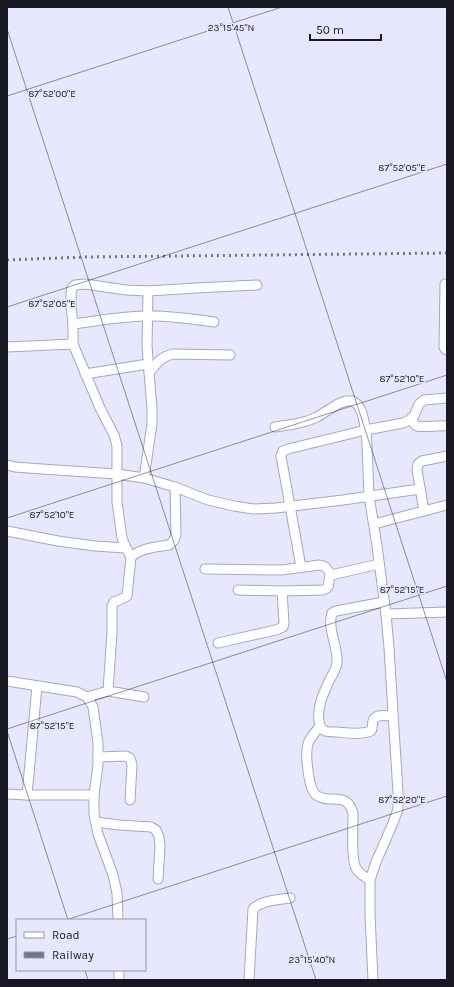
<svg xmlns="http://www.w3.org/2000/svg" width="454" height="987" viewBox="0 0 454 987" font-family="Karla,sans-serif">
	<rect width="100%" height="100%" fill="#e7e8fe"/>
	<g fill="none" stroke-linecap="round" stroke-linejoin="round">
		<!-- street casing -->
		<g stroke="#a5a6c8" stroke-width="11">
			<g id="street">
				<polyline points="445,284 444,347 445,349 447,350"/>
				<path d="M73,324C98,321 122,316 147,316C170,315 192,319 214,322"/>
				<polyline points="7,347 73,344"/>
				<path d="M149,373C157,363 160,357 173,354L230,355"/>
				<polyline points="85,374 148,364"/>
				<path d="M411,418C413,421 414,425 417,426C423,428 439,425 447,426"/>
				<polyline points="275,427 295,424 307,421 317,417 338,404 346,401 353,401 358,405 362,413 366,430 367,445 369,496 377,546 386,614 389,648 398,793 398,809 393,823 376,862 370,880 370,915 373,980"/>
				<polyline points="7,465 15,467 42,469 117,474 144,478 175,487 208,500 234,506 253,509 276,508 343,500 420,489"/>
				<polyline points="144,478 152,424 152,409 147,346 148,291"/>
				<polyline points="424,511 417,470 418,464 422,461 447,456"/>
				<polyline points="374,524 447,505"/>
				<polyline points="7,531 58,541 95,546 126,548"/>
				<polyline points="131,557 126,548 122,538 117,502 117,446 114,435 100,408 73,344 73,324 71,306 71,293 72,288 75,285 85,284 126,290 148,291 196,288 257,285"/>
				<polyline points="301,567 281,456 283,451 288,449 366,430 403,423 410,420 414,416 419,404 424,400 447,398"/>
				<path d="M205,569L282,570L319,565C327,566 327,569 331,575"/>
				<path d="M238,590L282,591L323,590C333,587 326,581 331,575L379,564"/>
				<path d="M384,602L336,611L332,613C327,629 338,646 337,662C337,668 333,674 330,679C324,692 317,706 319,721C320,725 320,729 325,731C329,732 333,732 337,732C348,733 361,735 371,731C373,728 372,725 373,721C375,713 386,716 393,716"/>
				<polyline points="386,614 447,612"/>
				<polyline points="218,643 276,630 283,627 284,623 282,591"/>
				<polyline points="7,681 77,692 87,697 108,691 144,697"/>
				<path d="M108,691L112,632V606L114,602L124,598L127,596L131,557C141,548 156,547 169,545C173,542 175,540 176,534L175,487"/>
				<polyline points="87,697 93,707 98,743 98,765 94,795 94,814 98,834 113,875 117,893 118,920"/>
				<path d="M320,726C316,731 312,736 309,741C308,744 307,748 307,750C306,759 309,790 316,795C329,805 348,790 353,814C353,826 351,860 356,868C359,874 365,877 370,880"/>
				<polyline points="98,757 126,756 130,758 132,765 130,800"/>
				<polyline points="7,794 27,795 94,795"/>
				<polyline points="27,795 37,686"/>
				<polyline points="96,822 119,825 151,827 156,830 159,837 160,846 158,879"/>
				<polyline points="119,970 119,980"/>
				<path d="M249,980L253,909C262,900 278,900 290,898"/>
			</g>
		</g>
		<!-- street -->
		<use href="#street" stroke="#fff" stroke-width="9"/>
		<!-- rail -->
		<polyline stroke="#737484" stroke-width="3" stroke-dasharray="2 4" stroke-linecap="butt" points="7,260 85,257 447,253"/>
	</g>
	<!-- ticks -->
	<path fill="none" stroke="#181824" stroke-width="1" stroke-opacity="0.45" d="M228,7L447,682M7,29L316,980M7,96L282,7M7,307L447,164M7,518L447,375M7,729L447,586M7,731L68,920M66,920L447,796M7,939L17,936M85,970L88,980"/>
	<g font-size="10" text-anchor="middle" fill="#181824" stroke="#e7e8fe" stroke-width="3" stroke-linejoin="round" paint-order="stroke">
		<text x="231" y="31">23°15'45"N</text>
		<text x="52" y="97">87°52'00"E</text>
		<text x="402" y="171">87°52'05"E</text>
		<text x="52" y="307">87°52'05"E</text>
		<text x="402" y="382">87°52'10"E</text>
		<text x="52" y="518">87°52'10"E</text>
		<text x="402" y="593">87°52'15"E</text>
		<text x="52" y="729">87°52'15"E</text>
		<text x="402" y="803">87°52'20"E</text>
		<text x="312" y="963">23°15'40"N</text>
	</g>
	<!-- border -->
	<rect width="454" height="987" fill="none" stroke="#181824" stroke-width="16"/>
	<!-- legend -->
	<rect x="16" y="919" width="130" height="52" fill="#e7e8fe" stroke="#9495a7"/>
	<rect x="24" y="932" width="20" height="6" fill="#ffffff" stroke="#9495a7"/>
	<text x="52" y="939" font-size="12" fill="#181824">Road</text>
	<rect x="24" y="952" width="20" height="6" fill="#737484" stroke="#9495a7"/>
	<text x="52" y="959" font-size="12" fill="#181824">Railway</text>
	<!-- scale -->
	<path d="M310 34v6h71v-6" fill="none" stroke="#181824" stroke-width="2"/>
	<text x="316" y="34" font-size="12" fill="#181824" stroke="#e7e8fe" stroke-width="3" paint-order="stroke">50 m</text>
</svg>
